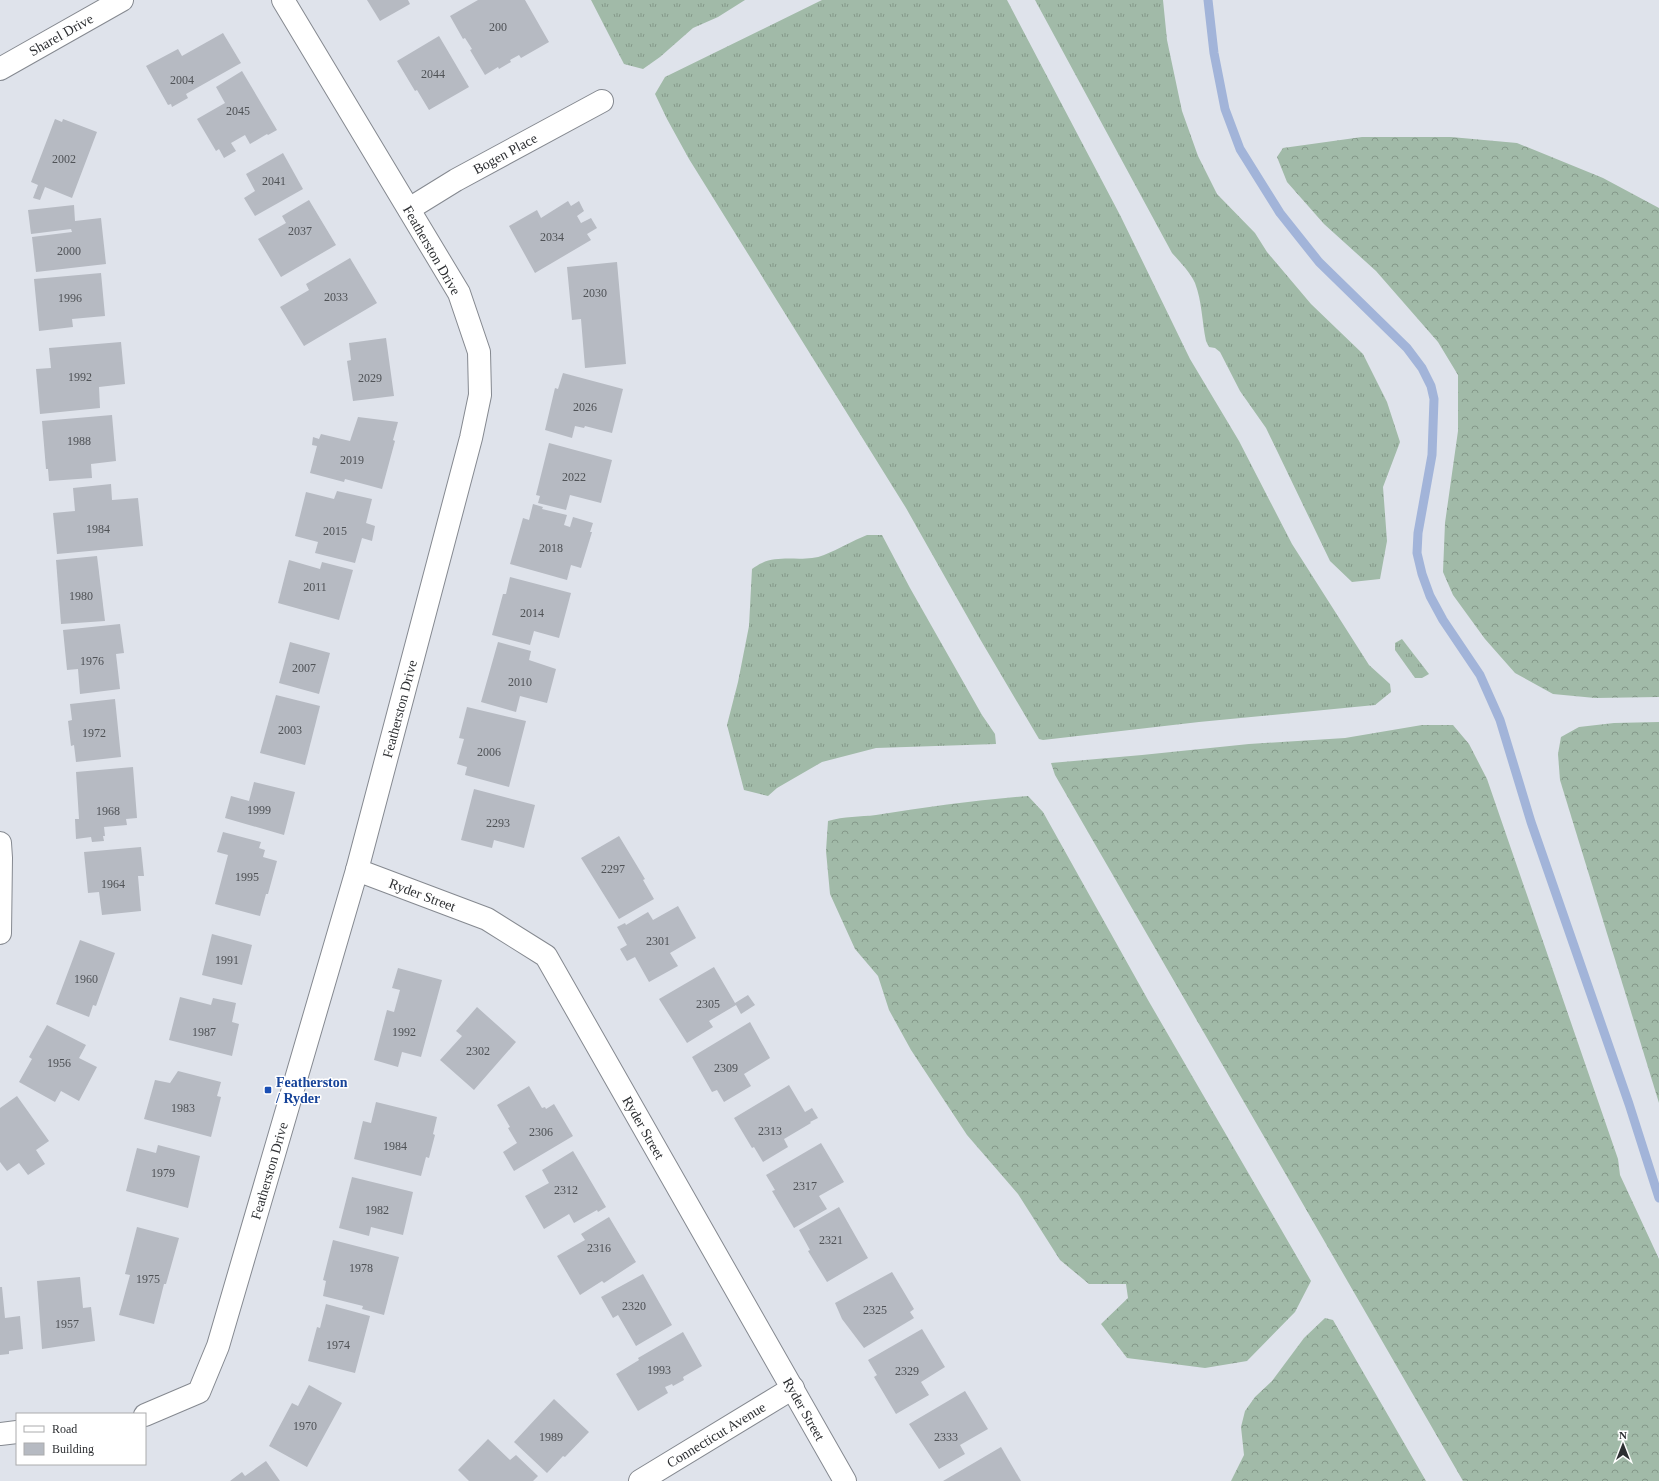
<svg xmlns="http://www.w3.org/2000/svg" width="1659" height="1481" viewBox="0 0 1659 1481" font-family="Georgia,serif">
	<defs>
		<pattern id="grass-tufts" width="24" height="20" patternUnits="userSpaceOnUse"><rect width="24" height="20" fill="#a1baa8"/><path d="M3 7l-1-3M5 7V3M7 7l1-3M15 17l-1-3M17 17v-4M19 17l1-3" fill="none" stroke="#849889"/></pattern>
		<pattern id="forest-crowns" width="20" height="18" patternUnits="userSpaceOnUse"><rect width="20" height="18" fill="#a1baa8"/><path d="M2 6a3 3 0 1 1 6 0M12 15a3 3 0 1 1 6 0" fill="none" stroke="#849889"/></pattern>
	</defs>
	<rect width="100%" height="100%" fill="#dfe3eb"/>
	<!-- grass -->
	<g fill="url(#grass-tufts)">
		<polygon points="591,0 745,0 718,17 693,28 660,57 643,69 624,64"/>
		<polygon points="822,0 1007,0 1121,217 1190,359 1239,441 1292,544 1369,665 1390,684 1391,692 1375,705 1199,722 1043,740 1039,739 980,639 906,508 689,159 667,119 655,94 665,77"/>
		<path d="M1035,0H1163L1167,40L1182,111L1198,156L1217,194L1255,233L1267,252L1311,304L1363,354L1387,402L1400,442L1383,487L1387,541L1380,579L1352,582L1330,561L1266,428L1240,391L1220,352L1215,348L1209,347L1206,341C1202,322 1202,301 1195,283C1190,272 1180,262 1172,253Z"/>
		<path d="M867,535H882L910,588L982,715L995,734L996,744L876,748L822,762L777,788L768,796L744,790L727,725L738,682L749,626L752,569C755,567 759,564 762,563C781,554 805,563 824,555C839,549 852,541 867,535Z"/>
		<polygon points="1402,639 1429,674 1422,678 1415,678 1395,650 1395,643"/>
	</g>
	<!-- forest -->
	<g fill="url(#forest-crowns)">
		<polygon points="1362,137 1451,137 1517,143 1603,178 1659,208 1659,697 1595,698 1553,694 1515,673 1485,639 1453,595 1443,572 1445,523 1458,431 1458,375 1438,342 1376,271 1324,224 1287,182 1277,157 1283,148"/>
		<polygon points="1659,722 1659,1103 1560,780 1558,754 1561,737 1579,727 1614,723"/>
		<polygon points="1422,725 1453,725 1469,744 1487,779 1618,1159 1620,1175 1659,1259 1659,1481 1463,1481 1055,775 1051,763 1142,755 1249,744 1345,738"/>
		<path d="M1028,796L1043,812L1148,1000L1311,1281L1295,1312L1247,1361L1205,1368L1127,1358L1101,1324L1128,1298L1126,1284H1089L1060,1260L1018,1194L967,1135L911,1050L889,1010L878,976L855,949L830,894L826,851L828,821C844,816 860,817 876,815C927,807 977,800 1028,796Z"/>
		<polygon points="1325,1318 1333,1320 1426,1481 1231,1481 1244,1455 1241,1427 1245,1411 1255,1397 1272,1381 1304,1338"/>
	</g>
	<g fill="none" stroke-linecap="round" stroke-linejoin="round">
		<!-- stream -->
		<polyline stroke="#a2b4d9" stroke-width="9" points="1208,0 1214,53 1225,109 1240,149 1280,213 1319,262 1407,348 1422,368 1431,386 1434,399 1432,455 1418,533 1417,553 1422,574 1430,596 1443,620 1480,675 1500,720 1531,822 1629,1104 1659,1198"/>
	</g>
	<!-- building -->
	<g fill="#b6bac2">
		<polygon points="367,0 408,0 410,4 380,21"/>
		<polygon points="478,0 525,0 549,42 521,58 519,55 510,60 511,62 499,69 498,67 485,75 470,50 472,49 465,38 463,39 450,16"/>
		<polygon points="223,33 241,63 186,94 188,98 172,107 171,104 168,105 146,66 178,49 182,56"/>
		<polygon points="439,36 469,87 429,110 417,90 415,91 397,61"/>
		<polygon points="242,71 277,130 268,135 267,134 250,144 245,135 231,143 236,151 224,158 219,149 216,151 197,119 225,103 216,87"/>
		<polygon points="55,119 62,122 63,119 97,132 72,198 45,187 40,200 33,198 38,185 31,182"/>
		<polygon points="283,153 303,189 255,216 244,198 255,191 246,174"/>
		<polygon points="309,200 336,245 281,277 258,239 286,223 282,216"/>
		<polygon points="568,201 571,206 579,201 584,211 577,216 581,223 591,218 597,228 587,234 591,240 535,273 509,226 537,210 541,218"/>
		<polygon points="74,205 75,221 101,218 106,264 36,272 32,237 72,232 71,229 31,234 28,210"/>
		<polygon points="350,258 377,303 304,346 280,307 309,290 306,284"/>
		<polygon points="617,262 626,364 585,368 581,319 572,320 567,267"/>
		<polygon points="101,273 105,316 72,319 73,327 39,331 34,279"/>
		<polygon points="386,338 394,396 353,401 347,361 351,360 349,343"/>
		<polygon points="121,342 125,384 99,387 100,408 40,414 36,369 51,368 49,348"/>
		<polygon points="563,373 623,389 612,433 585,426 584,428 575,426 572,438 545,430 555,388 558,389"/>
		<polygon points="112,415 116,461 91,464 92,478 49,481 48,469 46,469 42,421"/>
		<polygon points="358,417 398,422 393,440 395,441 382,489 345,479 344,482 310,473 317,446 312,445 313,437 319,439 321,434 350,441"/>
		<polygon points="549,443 612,460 601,503 570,495 566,510 538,503 540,496 536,495"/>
		<polygon points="111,484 112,500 138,498 143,546 57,554 53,513 75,511 73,488"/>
		<polygon points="337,491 372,499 366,523 375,526 372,541 362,538 355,563 315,553 318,542 295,536 306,492 334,499"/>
		<polygon points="533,504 543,507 542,509 567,515 564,525 570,527 573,517 593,523 590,532 592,532 581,568 571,565 567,580 510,564 523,518 529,520"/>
		<polygon points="97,556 105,621 61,624 56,560"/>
		<polygon points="289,560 320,569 322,562 353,570 339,620 278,603"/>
		<polygon points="510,577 571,593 559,638 534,631 530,645 492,635 503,594 506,594"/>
		<polygon points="120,624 124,653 116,654 120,689 80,694 78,669 67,670 63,630"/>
		<polygon points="290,642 330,653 319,694 279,683"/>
		<polygon points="498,642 531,651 529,660 556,669 547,703 520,696 516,712 481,702"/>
		<polygon points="276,695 320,706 305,765 260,753"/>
		<polygon points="115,699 121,757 76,762 74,745 71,746 68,721 72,720 70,704"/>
		<polygon points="467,707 526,721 509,787 465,775 467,767 457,764 464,739 459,738"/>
		<polygon points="133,767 137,818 126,819 127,825 104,827 105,836 103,836 104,841 92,842 91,837 76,839 75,819 79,819 76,772"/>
		<polygon points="254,782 295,792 284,835 225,818 231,796 249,801"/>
		<polygon points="474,789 535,805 524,848 494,840 492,848 461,840"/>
		<polygon points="223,832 261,842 259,848 265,850 263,857 277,861 268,894 266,894 260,916 215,904 228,855 217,852"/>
		<polygon points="619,836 645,879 643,880 654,899 619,919 581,858"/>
		<polygon points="141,847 144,876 138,876 141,911 102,915 99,892 88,893 84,852"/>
		<polygon points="678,906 696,938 670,953 678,966 649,982 635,957 627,961 620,949 627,945 617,927 625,923 626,925 648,912 653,920"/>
		<polygon points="212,934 252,945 242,985 202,975"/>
		<polygon points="80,940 115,953 96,1006 93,1005 89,1017 56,1004"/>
		<polygon points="714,967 735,1003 748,995 755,1005 741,1014 736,1005 709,1021 713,1027 687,1043 659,999"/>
		<polygon points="398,968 442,980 421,1057 402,1052 398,1067 374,1060 387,1010 394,1012 400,990 392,988"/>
		<polygon points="180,997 211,1005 213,998 236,1003 232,1022 239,1024 232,1056 169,1040"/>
		<polygon points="477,1007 516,1042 474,1090 440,1060 462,1036 456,1031"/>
		<polygon points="750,1022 770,1058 744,1074 751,1086 724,1102 717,1090 712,1092 692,1057"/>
		<polygon points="47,1025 86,1045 79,1058 97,1067 79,1101 61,1091 55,1102 19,1082 32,1059 29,1057"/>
		<polygon points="178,1071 221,1082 217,1096 221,1097 211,1137 144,1119 155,1080 170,1083"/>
		<polygon points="789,1085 805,1112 812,1108 818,1118 810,1122 811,1123 784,1139 788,1147 763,1162 754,1147 752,1148 734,1118"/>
		<polygon points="529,1086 542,1108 545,1107 546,1109 554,1104 573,1136 514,1171 503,1152 517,1143 508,1128 510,1127 497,1105"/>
		<polygon points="17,1096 49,1141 36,1150 45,1164 28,1175 19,1163 7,1171 0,1162 0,1108"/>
		<polygon points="376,1102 437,1117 433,1134 435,1135 429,1158 426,1157 421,1176 354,1159 363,1121 371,1123"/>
		<polygon points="821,1143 844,1182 819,1196 827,1209 794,1228 772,1191 775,1190 766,1175"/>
		<polygon points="158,1145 200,1156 188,1208 126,1191 137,1148 156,1153"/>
		<polygon points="573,1151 606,1207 598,1212 597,1210 574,1223 569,1214 544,1229 525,1196 549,1183 542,1170"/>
		<polygon points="352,1177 413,1192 403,1235 371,1227 369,1236 339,1228"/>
		<polygon points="839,1207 868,1258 827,1282 808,1251 810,1250 799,1230"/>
		<polygon points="609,1217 636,1262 604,1283 602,1281 580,1295 557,1256 585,1240 581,1234"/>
		<polygon points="137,1227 179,1238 166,1284 164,1284 154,1324 119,1315 130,1275 125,1274"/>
		<polygon points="333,1240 399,1257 384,1315 362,1309 363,1306 323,1296 326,1281 323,1280"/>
		<polygon points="892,1272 914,1309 910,1312 914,1318 864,1348 842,1319 835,1303"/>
		<polygon points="643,1274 672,1325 636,1346 618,1315 613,1318 601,1297"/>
		<polygon points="80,1277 83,1308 91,1307 95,1341 42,1349 37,1281"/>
		<polygon points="0,1287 2,1287 5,1318 20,1316 23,1349 9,1351 9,1354 0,1355"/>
		<polygon points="326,1304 370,1316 355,1373 308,1361 317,1327 320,1328"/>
		<polygon points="922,1329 945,1367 921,1382 929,1395 896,1414 874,1377 877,1375 868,1360"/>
		<polygon points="683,1332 702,1366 683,1377 684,1380 673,1386 672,1384 665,1387 668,1393 638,1411 616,1374 639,1360 638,1358"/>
		<polygon points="309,1385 342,1403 307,1467 269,1446 292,1403 298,1406"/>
		<polygon points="965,1391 988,1429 960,1445 965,1454 939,1469 909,1424"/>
		<polygon points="554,1399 589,1432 565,1457 563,1456 547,1473 514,1442"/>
		<polygon points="488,1439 510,1460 516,1455 538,1476 533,1481 469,1481 458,1470"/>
		<polygon points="1001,1447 1021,1481 943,1481"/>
		<polygon points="266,1461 280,1481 230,1481 242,1472 245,1476"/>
	</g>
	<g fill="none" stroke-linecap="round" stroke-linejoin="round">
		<!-- minor casing -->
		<g stroke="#858990" stroke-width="24">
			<g id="minor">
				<path id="s1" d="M0,69L122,0"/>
				<path id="s2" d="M409,209L456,180L602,101"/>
				<polyline points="0,843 1,858 0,933"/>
				<path id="s3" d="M357,870L487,919L546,956L845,1481"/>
				<path id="s4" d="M145,1415L199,1392L218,1346L357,870L471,438L480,395L479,352L459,293L283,0"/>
				<polyline points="0,1434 17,1432"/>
				<path id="s5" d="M640,1481L793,1388"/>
			</g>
		</g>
		<!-- minor -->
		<use href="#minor" stroke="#fff" stroke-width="22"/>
	</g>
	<!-- markers -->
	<rect fill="#1a4fb4" stroke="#fff" stroke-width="1.5" x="264" y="1086" width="8" height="8" rx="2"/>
	<g text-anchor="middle" stroke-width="3" stroke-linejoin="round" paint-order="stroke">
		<!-- number labels -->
		<g font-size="12" fill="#4f5256">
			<text x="498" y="31">200</text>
			<text x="433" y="78">2044</text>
			<text x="182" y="84">2004</text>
			<text x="238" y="115">2045</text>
			<text x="64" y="163">2002</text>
			<text x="274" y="185">2041</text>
			<text x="300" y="235">2037</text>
			<text x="552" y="241">2034</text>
			<text x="69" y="255">2000</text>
			<text x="595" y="297">2030</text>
			<text x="336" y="301">2033</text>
			<text x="70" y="302">1996</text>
			<text x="80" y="381">1992</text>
			<text x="370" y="382">2029</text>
			<text x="585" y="411">2026</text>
			<text x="79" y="445">1988</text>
			<text x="352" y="464">2019</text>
			<text x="574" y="481">2022</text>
			<text x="98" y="533">1984</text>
			<text x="335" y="535">2015</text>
			<text x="551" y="552">2018</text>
			<text x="315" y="591">2011</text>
			<text x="81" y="600">1980</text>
			<text x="532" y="617">2014</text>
			<text x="92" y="665">1976</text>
			<text x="304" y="672">2007</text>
			<text x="520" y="686">2010</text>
			<text x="290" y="734">2003</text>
			<text x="94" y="737">1972</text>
			<text x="489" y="756">2006</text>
			<text x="259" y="814">1999</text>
			<text x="108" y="815">1968</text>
			<text x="498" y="827">2293</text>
			<text x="613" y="873">2297</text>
			<text x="247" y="881">1995</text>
			<text x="113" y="888">1964</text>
			<text x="658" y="945">2301</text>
			<text x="227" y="964">1991</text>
			<text x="86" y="983">1960</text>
			<text x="708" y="1008">2305</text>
			<text x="204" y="1036">1987</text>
			<text x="404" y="1036">1992</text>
			<text x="478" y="1055">2302</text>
			<text x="59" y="1067">1956</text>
			<text x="726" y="1072">2309</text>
			<text x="183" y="1112">1983</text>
			<text x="770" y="1135">2313</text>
			<text x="541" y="1136">2306</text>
			<text x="395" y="1150">1984</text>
			<text x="163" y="1177">1979</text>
			<text x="805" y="1190">2317</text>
			<text x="566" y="1194">2312</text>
			<text x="377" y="1214">1982</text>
			<text x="831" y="1244">2321</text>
			<text x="599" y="1252">2316</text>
			<text x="361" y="1272">1978</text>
			<text x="148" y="1283">1975</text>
			<text x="634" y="1310">2320</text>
			<text x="875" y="1314">2325</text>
			<text x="67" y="1328">1957</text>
			<text x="338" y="1349">1974</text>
			<text x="659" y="1374">1993</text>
			<text x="907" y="1375">2329</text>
			<text x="305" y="1430">1970</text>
			<text x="551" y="1441">1989</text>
			<text x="946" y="1441">2333</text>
		</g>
		<!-- street labels -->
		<g font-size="14" fill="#2d2f32" stroke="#fff">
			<text dy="5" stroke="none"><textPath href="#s1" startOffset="70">Sharel Drive</textPath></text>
			<text dy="5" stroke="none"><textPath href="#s2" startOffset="111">Bogen Place</textPath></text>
			<text transform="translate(432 250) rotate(60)" y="5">Featherston Drive</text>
			<text dy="5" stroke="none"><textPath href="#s4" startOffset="771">Featherston Drive</textPath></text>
			<text dy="5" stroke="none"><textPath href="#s3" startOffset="70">Ryder Street</textPath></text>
			<text dy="5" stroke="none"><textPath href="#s3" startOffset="406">Ryder Street</textPath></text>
			<text dy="5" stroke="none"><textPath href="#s4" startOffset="291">Featherston Drive</textPath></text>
			<text dy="5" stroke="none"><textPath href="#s3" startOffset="730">Ryder Street</textPath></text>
			<text dy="5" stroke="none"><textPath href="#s5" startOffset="89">Connecticut Avenue</textPath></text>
		</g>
		<!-- transit labels -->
		<g font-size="14" font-weight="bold" fill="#164399" stroke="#fff" text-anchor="start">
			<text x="276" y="1087">Featherston<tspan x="276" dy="16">/ Ryder</tspan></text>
		</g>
	</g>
	<!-- legend -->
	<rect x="16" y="1413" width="130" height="52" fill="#ffffff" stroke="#abacad"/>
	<rect x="24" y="1426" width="20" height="6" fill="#ffffff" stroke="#abacad"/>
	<text x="52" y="1433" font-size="12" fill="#2d2f32">Road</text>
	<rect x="24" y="1443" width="20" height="12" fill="#b6bac2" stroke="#abacad"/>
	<text x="52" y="1453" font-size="12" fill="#2d2f32">Building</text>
	<!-- north arrow -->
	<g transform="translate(1623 1445)" stroke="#ffffff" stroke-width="3" paint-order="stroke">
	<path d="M0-3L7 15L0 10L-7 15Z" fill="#2d2f32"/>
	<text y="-6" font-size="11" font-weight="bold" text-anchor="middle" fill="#2d2f32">N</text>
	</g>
</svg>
